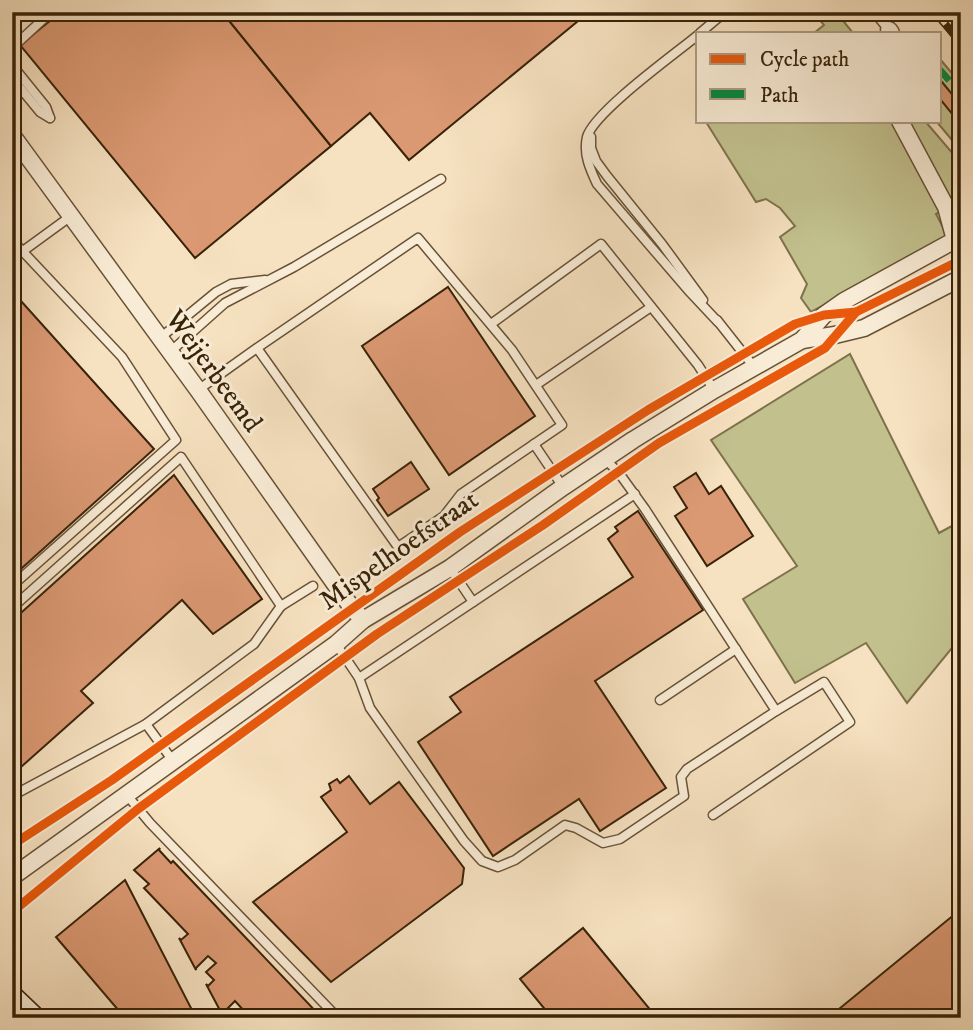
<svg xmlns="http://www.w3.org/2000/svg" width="973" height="1030" viewBox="0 0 973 1030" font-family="'IM FELL DW Pica',serif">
	<rect width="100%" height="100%" fill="#f6e1c0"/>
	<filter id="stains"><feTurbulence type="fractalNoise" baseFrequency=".00286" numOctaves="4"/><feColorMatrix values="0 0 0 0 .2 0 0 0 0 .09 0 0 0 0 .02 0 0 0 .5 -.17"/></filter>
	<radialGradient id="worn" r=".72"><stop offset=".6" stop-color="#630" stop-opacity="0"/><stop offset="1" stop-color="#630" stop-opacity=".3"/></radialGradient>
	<!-- green -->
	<g fill="#c2c18e" stroke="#7d724c" stroke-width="2">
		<polygon points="813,12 836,12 853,33 814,33 824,25"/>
		<polygon points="940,59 961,84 961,147 957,146 936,121 940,121"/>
		<polygon points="708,121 893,121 942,211 936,214 949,239 811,312 801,298 807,284 780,237 795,226 780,208 766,199 756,202 706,122"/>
		<polygon points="906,121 925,121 954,155 961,156 961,220"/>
		<polygon points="850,354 939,533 961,521 961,637 907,703 866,643 795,683 743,599 797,566 711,440"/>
	</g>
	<!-- building -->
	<g fill="#db9973" stroke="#382309" stroke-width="2">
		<polygon points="61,12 222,12 331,146 195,258 20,45"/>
		<polygon points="222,12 589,12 409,160 370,113 331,146"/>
		<polygon points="942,82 961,105 961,125 940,99 940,84"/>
		<polygon points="448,287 535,416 449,475 362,346"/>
		<polygon points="12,291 154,449 12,577"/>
		<polygon points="411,462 429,489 388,516 377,500 379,498 373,489"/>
		<polygon points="696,473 709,494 721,486 753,536 707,566 675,516 687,508 674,487"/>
		<polygon points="174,475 262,599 213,634 182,600 81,691 93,703 12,775 12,621"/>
		<polygon points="638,511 703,610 595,681 666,788 600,831 579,799 493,856 418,742 461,712 450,697 633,577 608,539 618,531 615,527"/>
		<polygon points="349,776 370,804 399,782 464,868 462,884 331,982 253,902 347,832 321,797 331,790 329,784 337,779 340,783"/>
		<polygon points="160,848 159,850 171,863 173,861 322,1018 241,1018 246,1013 235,1001 222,1014 223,1016 206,984 208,986 214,980 206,972 216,963 208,956 196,968 196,970 179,938 181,940 188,934 144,888 149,884 134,870"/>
		<polygon points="125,880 192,1010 183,1018 125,1018 56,937"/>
		<polygon points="961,909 961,1018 828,1018"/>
		<polygon points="583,928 657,1018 552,1018 520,979"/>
	</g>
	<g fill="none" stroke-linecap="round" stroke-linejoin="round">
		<!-- lane casing -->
		<g stroke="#685237" stroke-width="11">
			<g id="lane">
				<polyline points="874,12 889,30"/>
				<polyline points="700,33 725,12"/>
				<path d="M698,35C675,54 594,112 587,137C583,154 590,169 597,184L688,290L718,322"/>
				<polyline points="12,48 51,12"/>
				<polyline points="12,65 46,107 50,118"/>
				<polyline points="12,78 40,112 50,118"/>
				<polyline points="591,137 591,148 596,161 607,176 662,244 703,300"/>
				<polyline points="12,240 122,357 176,440 12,586"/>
				<polyline points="23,251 71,216"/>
				<polyline points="717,320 754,367"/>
				<polyline points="491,324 601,244 698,365 714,390"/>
				<polyline points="160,338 216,292 231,284 265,280"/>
				<polyline points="170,352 225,303 294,267 441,179"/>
				<polyline points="536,385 651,307"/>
				<polyline points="198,390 257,348 398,547 444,516 461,494 562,425 512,350 418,238 257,348"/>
				<polyline points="534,444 563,487"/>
				<polyline points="450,568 473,602"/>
				<polyline points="281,606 313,586"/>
				<polyline points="12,608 181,457 281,606 254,644 146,724 12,796"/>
				<polyline points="336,644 359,678 370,708 464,841 482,861 498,867 515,860 565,825 576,828 603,843 620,839 684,796 681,777 687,769 776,711 645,509 619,473 605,459"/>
				<polyline points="359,678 635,494"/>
				<polyline points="660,700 736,649"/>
				<polyline points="146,724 173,761"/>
				<polyline points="126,794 150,823 338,1018"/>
				<polyline points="713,815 850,722 824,682 776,711"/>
			</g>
		</g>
		<!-- street casing -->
		<g stroke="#685237" stroke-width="19">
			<g id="street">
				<polyline points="889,30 891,33"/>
				<polyline points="12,135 198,390 352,608 363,620"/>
				<polyline points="802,340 835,335 864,328 961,278"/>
				<polyline points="12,877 336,644 363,620 450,568 563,487 633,440 714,390 802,340 824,315 844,301 955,240 946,207 900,121"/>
			</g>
		</g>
		<!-- secondary casing -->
		<g stroke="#382309" stroke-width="26">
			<polyline id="secondary" points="12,998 33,1018"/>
		</g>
		<!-- lane -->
		<use href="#lane" stroke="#f9ecd6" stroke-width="8"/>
		<!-- street -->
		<use href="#street" stroke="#f9ecd6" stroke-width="16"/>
		<!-- secondary -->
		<use href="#secondary" stroke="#f9ecd6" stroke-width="23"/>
		<!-- rail casing -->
		<g stroke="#382309" stroke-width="8">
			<polyline id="rail" points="935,12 961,43"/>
		</g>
		<!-- rail -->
		<use href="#rail" stroke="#f9ecd6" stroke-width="5" stroke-dasharray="16" stroke-linecap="butt"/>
		<!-- quiet -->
		<polyline stroke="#00873e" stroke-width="7" stroke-dasharray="14 7" stroke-linecap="butt" points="940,70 961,94"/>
		<!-- cycleway casing -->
		<g stroke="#f9ecd6" stroke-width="13">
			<g id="cycleway">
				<polyline points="12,845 112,780 460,532 648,410 795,324 824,315 856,312 961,260"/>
				<polyline points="12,912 138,809 377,634 543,525 659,443 825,348 856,312"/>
			</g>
		</g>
		<!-- cycleway -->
		<use href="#cycleway" stroke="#e8590c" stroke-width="9"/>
	</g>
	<g text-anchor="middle" stroke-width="6" stroke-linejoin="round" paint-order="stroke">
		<!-- street labels -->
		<g font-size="28" fill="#382309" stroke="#f9ecd6">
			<text transform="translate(215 370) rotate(54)" y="10">Weijerbeemd</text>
			<text transform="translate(398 549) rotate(-35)" y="10">Mispelhoefstraat</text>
		</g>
	</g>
	<!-- margin -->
	<rect width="973" height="1030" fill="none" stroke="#f6e1c0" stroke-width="42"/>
	<rect x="14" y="14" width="945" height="1002" fill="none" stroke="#382309" stroke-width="3.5"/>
	<rect x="21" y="21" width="931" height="988" fill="none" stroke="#382309" stroke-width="2"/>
	<!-- legend -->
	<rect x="696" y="32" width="245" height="91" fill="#f9ecd6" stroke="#ac9c84" stroke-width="2"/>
	<rect x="710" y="54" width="35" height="10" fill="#e8590c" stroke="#ac9c84" stroke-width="2"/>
	<text x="760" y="66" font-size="21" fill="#382309">Cycle path</text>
	<rect x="710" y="89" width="35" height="10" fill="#00873e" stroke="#ac9c84" stroke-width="2"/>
	<text x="760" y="102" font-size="21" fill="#382309">Path</text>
	<rect width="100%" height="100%" filter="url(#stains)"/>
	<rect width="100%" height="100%" fill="url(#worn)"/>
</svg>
